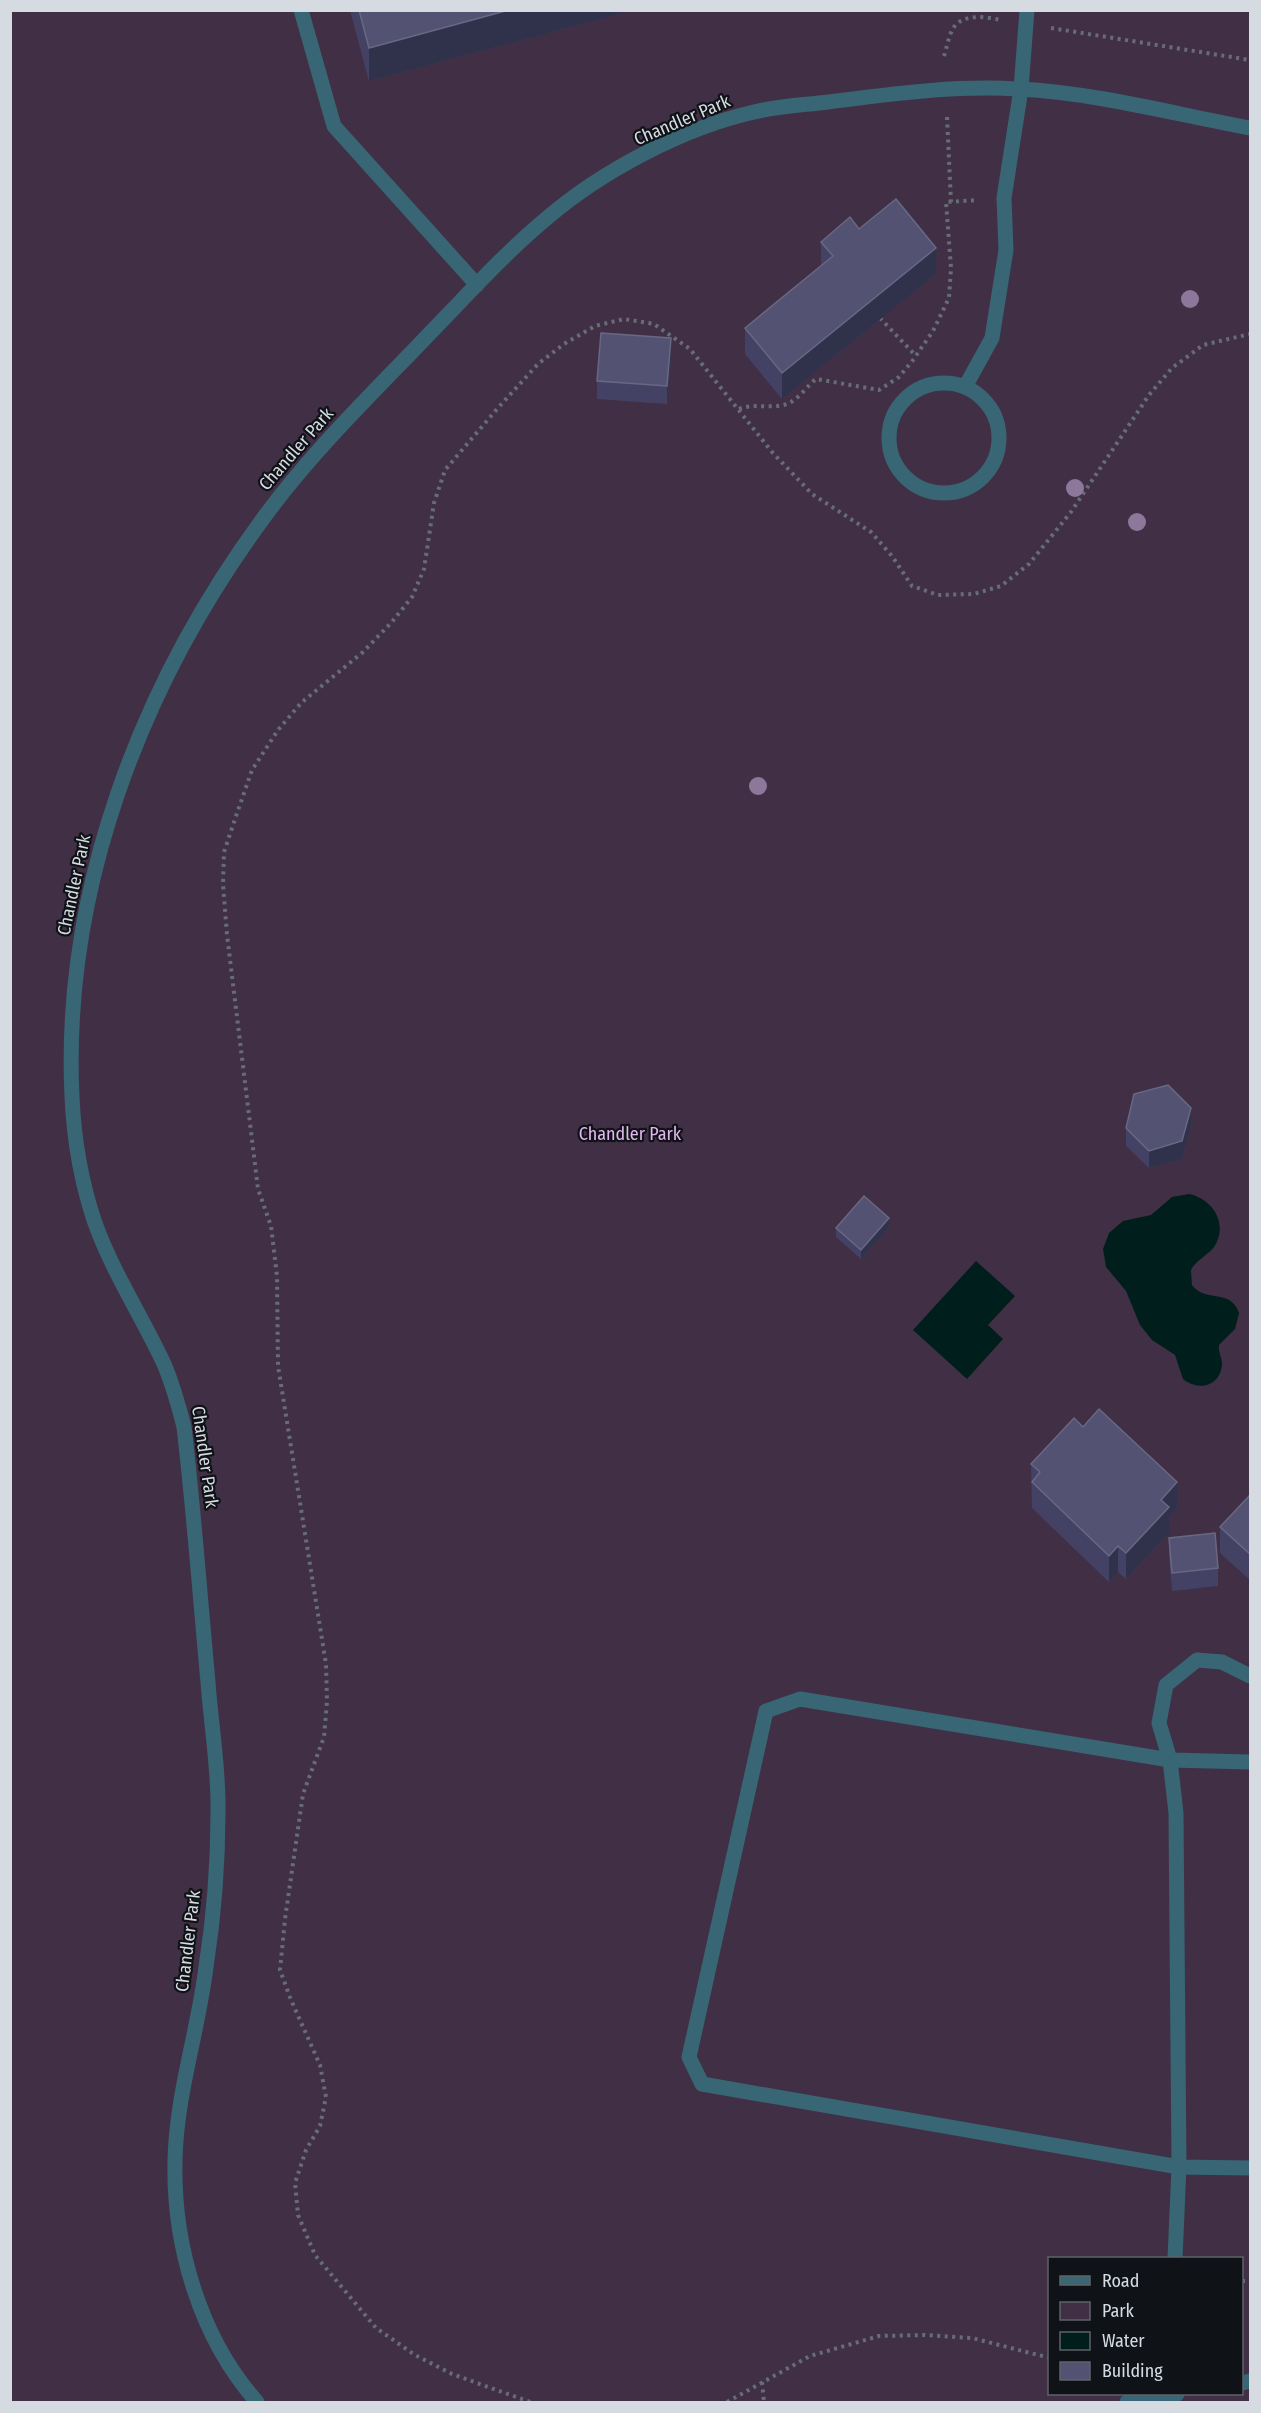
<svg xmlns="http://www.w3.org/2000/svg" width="1261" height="2413" viewBox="0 0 1261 2413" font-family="'Fira Sans Condensed',sans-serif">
	<rect width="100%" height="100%" fill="#232a34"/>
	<!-- green -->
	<path fill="#413045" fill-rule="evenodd" d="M10,11H1250V2402H11ZM1050,2258H1242V2394H1050Z"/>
	<!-- water -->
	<g fill="#001e1c">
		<path d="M1189,1194C1213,1199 1229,1224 1214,1247C1207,1256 1196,1260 1191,1270L1192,1285C1205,1303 1231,1288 1239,1313L1235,1329L1219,1345C1218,1352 1222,1357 1222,1364C1221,1386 1198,1392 1183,1379L1175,1355L1152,1340L1140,1325L1126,1291L1106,1267L1103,1249L1109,1233L1123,1221L1151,1215L1172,1197Z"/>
		<polygon points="976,1261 1015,1296 988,1325 1003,1339 967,1379 913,1330"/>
	</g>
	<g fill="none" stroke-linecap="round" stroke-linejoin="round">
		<!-- path -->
		<g stroke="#676d76" stroke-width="4" stroke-dasharray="3 4.5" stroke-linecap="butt">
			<polyline points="1051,28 1250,60"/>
			<path d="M944,56C947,47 949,34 954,27C964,13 987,17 1001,20"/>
			<polyline points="947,117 951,202"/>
			<polyline points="880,318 916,356"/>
			<path d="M739,409C756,402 775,411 791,402C800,397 808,385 816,379L879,390L899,377L913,360L933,331L949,298L951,268L946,202L978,200"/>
			<polyline points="1242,2281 1250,2281"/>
			<polyline points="762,2382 764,2402"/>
			<polyline points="530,2402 452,2374 415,2355 376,2328 315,2255 298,2215 295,2183 306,2150 320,2126 326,2097 320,2065 291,2000 280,1970 285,1919 303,1794 324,1737 327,1701 326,1664 278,1366 277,1276 271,1226 258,1189 227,935 223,884 224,852 235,819 252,770 278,730 301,703 363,652 391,623 412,597 424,569 434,503 445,470 497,409 538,364 564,344 595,326 624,319 654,324 690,349 772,452 812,494 871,532 892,556 912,586 938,595 974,594 1001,586 1029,564 1071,512 1149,395 1172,368 1203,345 1250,334"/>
			<polyline points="727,2402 810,2356 879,2336 924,2335 972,2338 1050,2358"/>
		</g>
		<!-- service -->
		<g stroke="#386674" stroke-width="15">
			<polyline points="301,10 334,126 477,285"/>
			<circle cx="944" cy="438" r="55"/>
			<polyline points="965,387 992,338 1006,250 1004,198 1021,89 1027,10"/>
			<polyline points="1250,1762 1170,1760 800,1699 766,1711 689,2057 702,2084 1179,2167 1250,2168"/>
			<polyline points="1175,2258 1179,2167 1176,1813 1170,1760 1159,1723 1166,1685 1197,1660 1222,1662 1250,1676"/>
		</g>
		<!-- minor -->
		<g stroke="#386674" stroke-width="15">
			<polyline points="1242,2383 1250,2381"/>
			<path d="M257,2402C200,2338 173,2245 175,2161C176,2096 198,2032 206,1967C214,1916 218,1864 218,1812C219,1769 211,1725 208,1682C200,1597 194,1512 184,1427C179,1407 173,1386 165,1366C143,1318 113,1273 95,1223C81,1182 74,1140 72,1097C62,891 141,685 262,520C312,451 374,392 433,330C470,292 506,252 547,218C602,171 683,128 754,112C778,106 804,105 828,102C892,94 955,85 1019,89C1097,93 1174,114 1250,128"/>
			<polyline points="1127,2402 1177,2394"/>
		</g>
	</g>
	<!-- trees -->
	<g fill="#8d779b">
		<circle cx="1190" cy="299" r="9"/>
		<circle cx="1075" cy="488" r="9"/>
		<circle cx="1137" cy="522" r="9"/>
		<circle cx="758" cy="786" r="9"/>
	</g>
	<!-- wall -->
	<g fill="#444264">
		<polygon points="350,10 634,10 369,81"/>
		<polygon points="859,229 936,274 782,399 745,354 745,328 821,266 821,242"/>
		<polygon points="671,356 667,404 597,399 597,381"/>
		<polygon points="1191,1126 1182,1159 1149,1168 1126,1146 1126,1128"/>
		<polygon points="889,1227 861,1259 836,1237 836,1228"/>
		<polygon points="1083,1427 1177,1508 1169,1517 1169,1533 1126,1579 1118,1572 1109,1582 1032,1508 1031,1464"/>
		<polygon points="1251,1494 1251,1581 1220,1553 1220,1527"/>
		<polygon points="1169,1538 1218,1568 1218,1586 1172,1591 1169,1556"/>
	</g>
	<!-- shaded-wall -->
	<g fill="#30314b">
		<polygon points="509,10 634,10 369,81 369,48"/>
		<polygon points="936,248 936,274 782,399 782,373"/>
		<polygon points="671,338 671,356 667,404 667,386"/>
		<polygon points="1191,1108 1191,1126 1182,1159 1149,1168 1149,1151"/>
		<polygon points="889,1218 889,1227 861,1259 861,1250"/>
		<polygon points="1177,1482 1177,1508 1169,1517 1169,1533 1126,1579 1126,1553 1161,1500"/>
		<polygon points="1118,1546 1118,1572 1109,1582 1109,1556"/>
	</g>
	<!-- building -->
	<g fill="#545272" stroke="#686884" stroke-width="1.5">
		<polygon points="359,10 509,10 369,48"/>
		<polygon points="896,199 936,248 782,373 745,328 833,256 821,242 850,217 859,229"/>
		<polygon points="601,333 671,338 667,386 597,381"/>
		<polygon points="1168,1085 1191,1108 1182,1141 1149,1151 1126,1128 1134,1094"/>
		<polygon points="864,1196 889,1218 861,1250 836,1228"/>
		<polygon points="1099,1409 1177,1482 1161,1500 1169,1507 1126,1553 1118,1546 1109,1556 1032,1482 1040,1472 1031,1464 1074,1418 1083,1427"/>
		<polygon points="1251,1494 1251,1555 1220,1527"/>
		<polygon points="1215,1533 1218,1568 1172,1573 1169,1538"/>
	</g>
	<g text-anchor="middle" stroke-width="4.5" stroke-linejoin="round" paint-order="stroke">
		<!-- street labels -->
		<g font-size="18" fill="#d6dbe2" stroke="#0f1317">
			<text transform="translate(682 120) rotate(-23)" y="6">Chandler Park</text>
			<text transform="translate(296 449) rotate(-49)" y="6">Chandler Park</text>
			<text transform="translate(74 885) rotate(-78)" y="6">Chandler Park</text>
			<text transform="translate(205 1457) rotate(82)" y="6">Chandler Park</text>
			<text transform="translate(188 1941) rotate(-83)" y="6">Chandler Park</text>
		</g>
		<!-- park labels -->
		<g font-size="18" fill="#e4b6ef" stroke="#0f1317">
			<text x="630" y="1140">Chandler Park</text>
		</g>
	</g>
	<!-- border -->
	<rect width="1261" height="2413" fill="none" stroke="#d6dbe2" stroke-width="24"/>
	<!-- legend -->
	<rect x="1048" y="2257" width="195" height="138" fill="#0f1317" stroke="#5f6368" stroke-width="1.5"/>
	<rect x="1060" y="2276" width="30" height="9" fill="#386674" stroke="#5f6368" stroke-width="1.5"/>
	<text x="1102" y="2287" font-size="18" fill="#d6dbe2">Road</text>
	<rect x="1060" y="2302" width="30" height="18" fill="#413045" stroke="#5f6368" stroke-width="1.5"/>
	<text x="1102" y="2317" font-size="18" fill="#d6dbe2">Park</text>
	<rect x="1060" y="2332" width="30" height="18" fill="#001e1c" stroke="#5f6368" stroke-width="1.5"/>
	<text x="1102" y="2347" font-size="18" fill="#d6dbe2">Water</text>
	<rect x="1060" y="2362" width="30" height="18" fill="#545272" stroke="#5f6368" stroke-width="1.5"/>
	<text x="1102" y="2377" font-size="18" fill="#d6dbe2">Building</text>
</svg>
